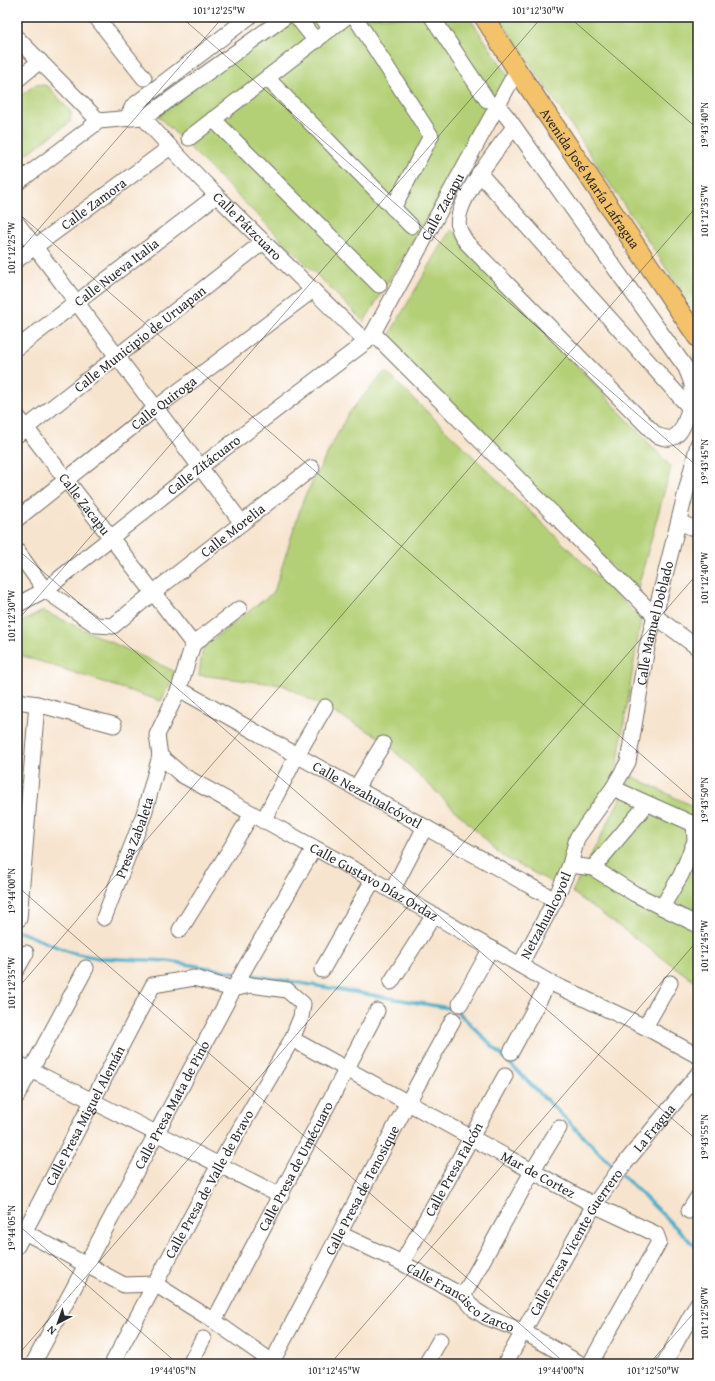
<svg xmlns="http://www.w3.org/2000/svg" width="715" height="1381" viewBox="0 0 715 1381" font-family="'Gentium Book Plus',serif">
	<rect width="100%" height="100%" fill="#fff"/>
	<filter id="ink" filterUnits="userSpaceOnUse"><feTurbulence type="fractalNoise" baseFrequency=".025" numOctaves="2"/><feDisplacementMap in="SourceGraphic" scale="8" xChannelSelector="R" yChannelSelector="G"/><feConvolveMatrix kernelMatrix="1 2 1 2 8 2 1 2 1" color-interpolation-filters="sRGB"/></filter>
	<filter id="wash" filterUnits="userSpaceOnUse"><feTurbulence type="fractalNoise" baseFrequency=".012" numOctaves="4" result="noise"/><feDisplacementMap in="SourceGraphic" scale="16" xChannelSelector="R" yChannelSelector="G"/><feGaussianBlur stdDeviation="0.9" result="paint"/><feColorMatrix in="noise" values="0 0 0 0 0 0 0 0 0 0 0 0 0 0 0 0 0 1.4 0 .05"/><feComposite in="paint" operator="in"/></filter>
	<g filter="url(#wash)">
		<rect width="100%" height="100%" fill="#f7e4ce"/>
		<!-- green -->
		<g fill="#b4d077" stroke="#707e51">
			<polygon points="289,17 469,17 510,78 364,322 158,116"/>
			<polygon points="499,17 698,17 698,316"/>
			<polygon points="36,84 48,86 71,112 70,122 17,161 17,99"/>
			<polygon points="451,229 671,467 637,591 386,340"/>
			<polygon points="385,371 641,619 616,772 570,865 553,883 502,856 381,738 283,685 199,675 203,647 274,592 303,500 348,414"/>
			<polygon points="43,611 176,672 161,701 17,654 17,624"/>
			<polygon points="632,776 698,809 698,984 572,892"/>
		</g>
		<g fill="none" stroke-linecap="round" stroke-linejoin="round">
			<!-- stream -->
			<g stroke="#49acc8" stroke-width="3.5">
				<polyline points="18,931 69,952 98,958 168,961 238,973"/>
				<polyline points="246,974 455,1009 616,1169"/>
				<polyline points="621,1174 698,1249"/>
			</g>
		</g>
	</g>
	<g filter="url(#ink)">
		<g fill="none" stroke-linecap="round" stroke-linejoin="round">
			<!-- minor casing -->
			<g stroke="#726c64" stroke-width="17">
				<g id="minor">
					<polyline points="96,17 144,78"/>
					<polyline points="297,17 316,41"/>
					<polyline points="322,17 331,29"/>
					<polyline points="355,17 431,136 393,208"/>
					<polyline points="432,17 487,100"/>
					<polyline points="17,38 99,121"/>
					<polyline points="267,78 411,226"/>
					<polyline points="17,80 40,61"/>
					<path id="s1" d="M133,106C206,189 287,264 366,342"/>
					<path d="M498,106L508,118L686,368C688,374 691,379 692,385C693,397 686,431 674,437C668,440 662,437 656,435L466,242C464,238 460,233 459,228C452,204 499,147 514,127"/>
					<polyline points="129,114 133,106 249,17"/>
					<polyline points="213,119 379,285"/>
					<polyline points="189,138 346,17"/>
					<polyline points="479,173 689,407"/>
					<polyline points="17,183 99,121 142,117 155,110 285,17"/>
					<polyline points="17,223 242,523"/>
					<path id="s2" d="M17,260L169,148"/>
					<polyline points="373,333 655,616 698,648"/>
					<path id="s3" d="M17,348L216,196"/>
					<path id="s4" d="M17,416L193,644"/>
					<path id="s5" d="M17,435L263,242"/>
					<path id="s6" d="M17,519L156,408L313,290"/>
					<polyline points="679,522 698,530"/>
					<path id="s7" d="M17,551L45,590L96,625L113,626L154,592L312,468"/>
					<path id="s8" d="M17,605L45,590L200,467L366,342L373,333L517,70"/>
					<path id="s9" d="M193,644L179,689L157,735L160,756L182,775L373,880L549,982L645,1027L698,1056"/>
					<polyline points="193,644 239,609"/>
					<path id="s10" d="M179,689L555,900"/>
					<polyline points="17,701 37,704 114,725"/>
					<polyline points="356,788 383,744"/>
					<polyline points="613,788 698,826"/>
					<polyline points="263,821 297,755 325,707"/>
					<polyline points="570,865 593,868 635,894 698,925"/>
					<polyline points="593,868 647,804"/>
					<polyline points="392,891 425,827"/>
					<polyline points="662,907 681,875 695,841 694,823"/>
					<path id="s11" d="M104,918L144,814L160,756"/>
					<polyline points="17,919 19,919 37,704"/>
					<polyline points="180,930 252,814"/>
					<path id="s12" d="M520,965L555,900L570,865L577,838L613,788L628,762L647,647L698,444"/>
					<polyline points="17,969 26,953"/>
					<polyline points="322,970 373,880"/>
					<polyline points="391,982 434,915"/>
					<polyline points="460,1004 491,948"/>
					<polyline points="645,1027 670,983"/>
					<path id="s13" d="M292,1039L594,1205L656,1234L659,1242L590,1364"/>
					<polyline points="511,1052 549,982"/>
					<polyline points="17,1063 281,1196"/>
					<polyline points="17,1096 86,968"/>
					<polyline points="689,1211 698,1197"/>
					<polyline points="17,1228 124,1285 155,1284 214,1321 275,1364"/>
					<path id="s14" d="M340,1234L402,1263L463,1296L475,1310L486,1317L522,1331L581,1364"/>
					<path id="s15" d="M17,1246L153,985L194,978L233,989L251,985L287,990L303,1004L301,1017L292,1039L219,1165L112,1364"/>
					<path id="s16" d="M402,1263L505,1076"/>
					<polyline points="463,1296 532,1172 559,1128"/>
					<path id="s17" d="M214,1321L377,1011"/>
					<path id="s18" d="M272,1362C333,1248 390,1132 453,1020"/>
					<path id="s19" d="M33,1364L246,966L314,848"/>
					<polyline points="190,1364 203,1339"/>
					<polyline points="426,1364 440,1340"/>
					<path id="s20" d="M505,1364L594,1205L617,1173L698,1074"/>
					<polyline points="664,1364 698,1303"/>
				</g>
			</g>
			<!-- major casing -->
			<g stroke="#726c64" stroke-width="21">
				<g id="major">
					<path id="s21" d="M484,17L517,70L698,338"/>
				</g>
			</g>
			<!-- minor -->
			<use href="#minor" stroke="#fff" stroke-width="15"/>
			<!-- major -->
			<use href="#major" stroke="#f3c26a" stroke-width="19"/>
		</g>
	</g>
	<!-- ticks -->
	<path fill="none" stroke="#2b2b2b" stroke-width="1" stroke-opacity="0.45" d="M181,17L698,467M569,17L698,129M17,212L698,804M17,254L223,17M17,549L698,1141M17,621L542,17M17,886L566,1364M17,989L698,205M17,1224L178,1364M17,1356L698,573M330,1364L698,940M649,1364L698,1308"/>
	<g text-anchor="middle" stroke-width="3" stroke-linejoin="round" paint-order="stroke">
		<!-- street labels -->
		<g font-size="14" fill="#2b2b2b" stroke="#fff">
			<text dy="5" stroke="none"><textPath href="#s21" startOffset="193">Avenida José María Lafragua</textPath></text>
			<text dy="5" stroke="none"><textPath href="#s2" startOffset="95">Calle Zamora</textPath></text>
			<text dy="5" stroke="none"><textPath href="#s8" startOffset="593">Calle Zacapu</textPath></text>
			<text dy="5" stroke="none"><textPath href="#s1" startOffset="166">Calle Pátzcuaro</textPath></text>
			<text dy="5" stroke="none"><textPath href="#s3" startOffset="125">Calle Nueva Italia</textPath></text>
			<text dy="5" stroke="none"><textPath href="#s5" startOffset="156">Calle Municipio de Uruapan</textPath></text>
			<text dy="5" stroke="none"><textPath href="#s6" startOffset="187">Calle Quiroga</textPath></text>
			<text dy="5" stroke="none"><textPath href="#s8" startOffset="234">Calle Zitácuaro</textPath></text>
			<text dy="5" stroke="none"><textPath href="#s4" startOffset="111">Calle Zacapu</textPath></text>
			<text dy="5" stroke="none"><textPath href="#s7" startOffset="280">Calle Morelia</textPath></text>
			<text dy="5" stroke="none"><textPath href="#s12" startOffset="373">Calle Manuel Doblado</textPath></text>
			<text dy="5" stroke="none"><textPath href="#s10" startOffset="216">Calle Nezahualcóyotl</textPath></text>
			<text dy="5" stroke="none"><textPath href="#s11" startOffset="86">Presa Zabaleta</textPath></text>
			<text dy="5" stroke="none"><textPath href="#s9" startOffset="368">Calle Gustavo Díaz Ordaz</textPath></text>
			<text dy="5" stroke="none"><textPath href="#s12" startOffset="56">Netzahualcoyotl</textPath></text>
			<text dy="5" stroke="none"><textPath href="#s19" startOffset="294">Calle Presa Mata de Pino</textPath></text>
			<text dy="5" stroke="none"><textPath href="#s15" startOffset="147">Calle Presa Miguel Alemán</textPath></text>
			<text dy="5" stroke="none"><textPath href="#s20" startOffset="280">La Fragua</textPath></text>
			<text dy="5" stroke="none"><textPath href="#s17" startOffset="175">Calle Presa de Umécuaro</textPath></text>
			<text dy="5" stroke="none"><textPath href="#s16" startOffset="107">Calle Presa Falcón</textPath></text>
			<text dy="5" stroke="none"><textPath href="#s13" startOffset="281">Mar de Cortez</textPath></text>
			<text transform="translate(209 1184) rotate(-61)" y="5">Calle Presa de Valle de Bravo</text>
			<text dy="5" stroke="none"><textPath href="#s18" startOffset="194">Calle Presa de Tenosique</textPath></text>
			<text dy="5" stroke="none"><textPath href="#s20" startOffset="141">Calle Presa Vicente Guerrero</textPath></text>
			<text dy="5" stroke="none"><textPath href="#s14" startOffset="137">Calle Francisco Zarco</textPath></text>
		</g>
	</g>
	<!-- margin -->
	<rect width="715" height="1381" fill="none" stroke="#fff" stroke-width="44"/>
	<!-- north arrow -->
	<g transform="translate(58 1323) rotate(221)" stroke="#ffffff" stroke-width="3" paint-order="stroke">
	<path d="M0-3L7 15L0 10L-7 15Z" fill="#2b2b2b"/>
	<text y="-6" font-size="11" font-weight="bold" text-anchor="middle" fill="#2b2b2b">N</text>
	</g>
	<rect x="22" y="22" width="671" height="1337" fill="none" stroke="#2b2b2b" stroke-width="1.5"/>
	<g font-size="10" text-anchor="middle" fill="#2b2b2b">
		<text x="219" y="14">101°12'25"W</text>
		<text x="538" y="14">101°12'30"W</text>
		<text transform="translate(704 125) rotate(-90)" y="4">19°43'40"N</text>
		<text transform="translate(704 211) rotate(-90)" y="4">101°12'35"W</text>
		<text transform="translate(11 248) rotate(-90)" y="4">101°12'25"W</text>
		<text transform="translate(704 462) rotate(-90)" y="4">19°43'45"N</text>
		<text transform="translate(704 578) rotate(-90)" y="4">101°12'40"W</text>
		<text transform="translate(11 616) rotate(-90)" y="4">101°12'30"W</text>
		<text transform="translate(704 800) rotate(-90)" y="4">19°43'50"N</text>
		<text transform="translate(11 891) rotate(-90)" y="4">19°44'00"N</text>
		<text transform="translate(704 946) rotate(-90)" y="4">101°12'45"W</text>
		<text transform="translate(11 983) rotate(-90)" y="4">101°12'35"W</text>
		<text transform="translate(704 1137) rotate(-90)" y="4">19°43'55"N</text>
		<text transform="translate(11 1228) rotate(-90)" y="4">19°44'05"N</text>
		<text transform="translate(704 1313) rotate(-90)" y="4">101°12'50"W</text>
		<text x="173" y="1374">19°44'05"N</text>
		<text x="334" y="1374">101°12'45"W</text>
		<text x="561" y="1374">19°44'00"N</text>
		<text x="653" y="1374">101°12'50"W</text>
	</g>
</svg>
